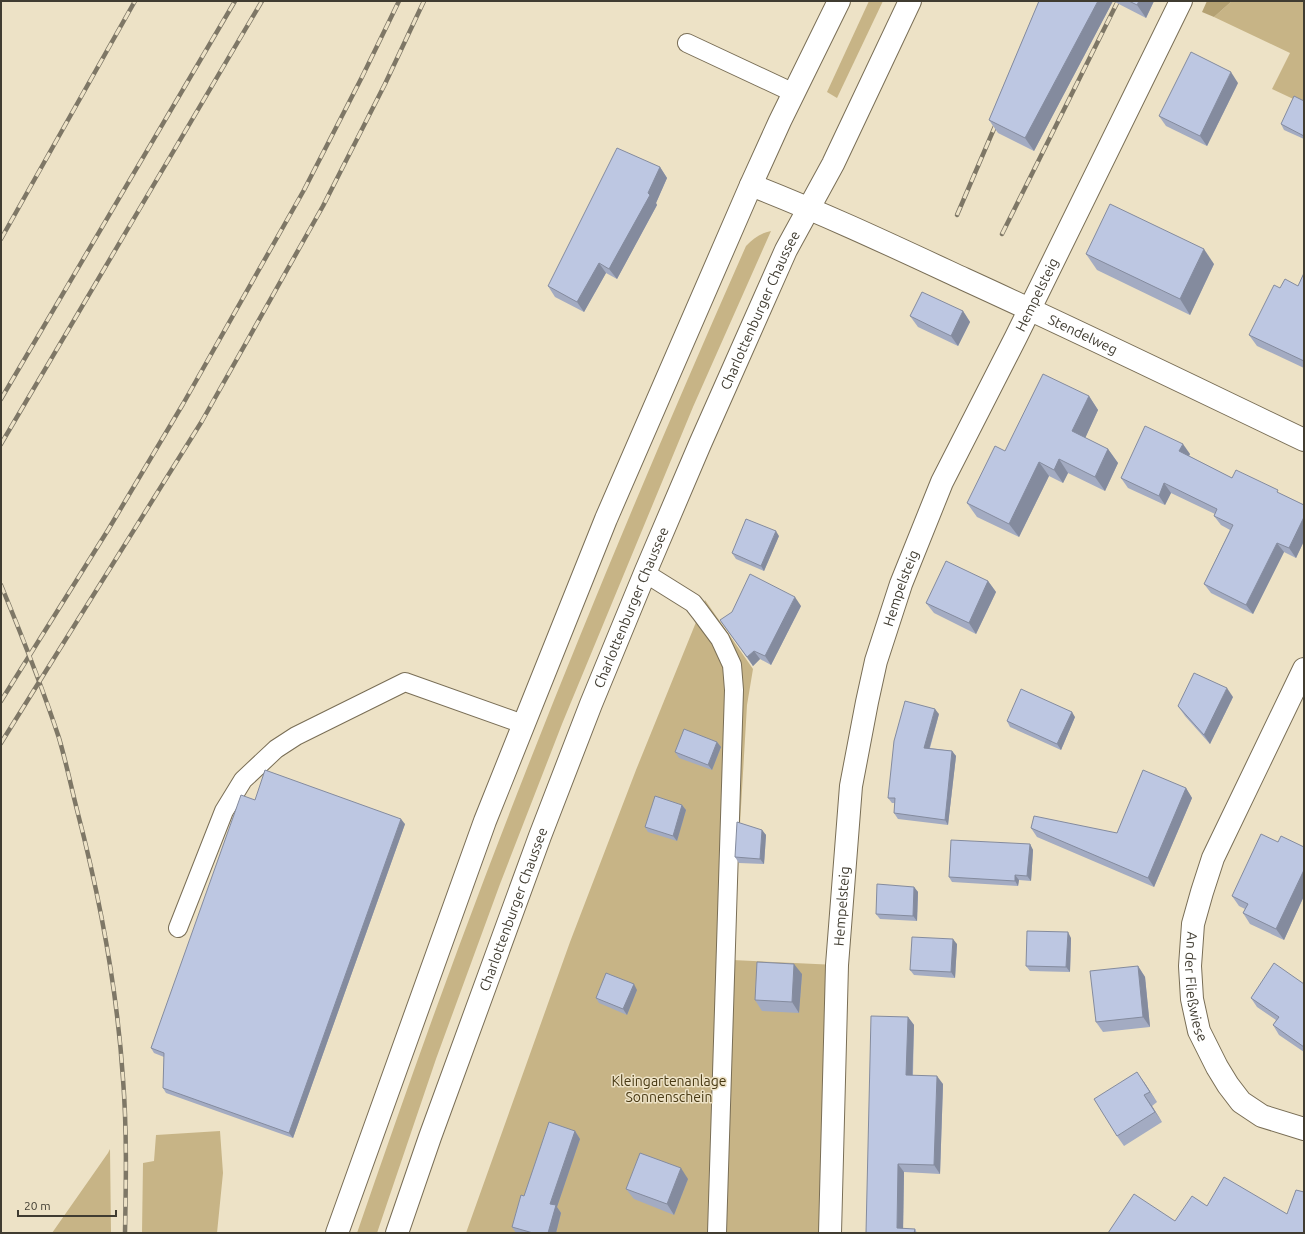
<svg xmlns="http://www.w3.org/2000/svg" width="1305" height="1234" viewBox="0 0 1305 1234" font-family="Ubuntu,sans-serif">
	<rect width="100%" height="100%" fill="#ede2c6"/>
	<!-- green -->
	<g fill="#c7b486">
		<polygon points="869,1 883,1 837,98 827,92"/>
		<polygon points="1232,1 1304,1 1304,104 1272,89 1290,53 1214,17"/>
		<path d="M771,231L693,407L562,724L500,884L436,1059L377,1233H357C398,1114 440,995 485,877C566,664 654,454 746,246C753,239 760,233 771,231Z"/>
		<polygon points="705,600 753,669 747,705 732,960 837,965 830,1233 466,1233 570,942 636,770"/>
		<polygon points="220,1131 223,1173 217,1233 142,1233 143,1163 154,1161 156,1135"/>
		<polygon points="110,1149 111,1233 52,1233 108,1153"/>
	</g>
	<!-- forest -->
	<polygon fill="#b4a172" points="1207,1 1232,1 1214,17 1202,12"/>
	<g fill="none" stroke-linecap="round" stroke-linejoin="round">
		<!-- service casing -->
		<g stroke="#796e56" stroke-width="20">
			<g id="service">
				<polyline points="687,43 794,93"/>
				<polyline points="645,573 693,603 700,612 720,639 732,665 734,690 717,1233"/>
				<polyline points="178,928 224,811 243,780 276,749 296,736 405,682 523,724"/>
			</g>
		</g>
		<!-- minor casing -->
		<g stroke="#796e56" stroke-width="24">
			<g id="minor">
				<path id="s1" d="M751,185C823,213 893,246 964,279C1078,331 1191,386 1304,440"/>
				<path id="s2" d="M1304,669L1213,858L1202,892L1193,924L1190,966L1192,999L1199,1031L1217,1067L1228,1085L1241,1102L1262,1116L1304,1129"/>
				<path id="s3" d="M830,1233L837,965L851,786L867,702L876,661L901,584L942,482L1016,337L1181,1"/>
			</g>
		</g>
		<!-- secondary casing -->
		<g stroke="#796e56" stroke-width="24">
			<g id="secondary">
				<polyline points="337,1233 485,821 606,519 751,185 780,121 839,1"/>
				<path id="s4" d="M397,1233L430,1137L540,836L591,704L645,573L700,444L786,250L833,164L910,1"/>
			</g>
		</g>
		<!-- service -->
		<use href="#service" stroke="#fff" stroke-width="18"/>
		<!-- minor -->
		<use href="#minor" stroke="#fff" stroke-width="22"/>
		<!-- secondary -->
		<use href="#secondary" stroke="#fff" stroke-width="22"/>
		<!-- rail casing -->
		<g stroke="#7e7766" stroke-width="4.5">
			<g id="rail">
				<polyline points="957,215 999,117"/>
				<polyline points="1002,234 1118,1"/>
				<polyline points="1,239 135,1"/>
				<polyline points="1,399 235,1"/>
				<polyline points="1,444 262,1"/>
				<path d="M1,585C22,636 42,686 59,738C66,762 71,786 77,810C100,898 117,988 123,1079C127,1131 126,1182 125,1233"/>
				<polyline points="1,701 108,530 183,404 304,190 362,77 399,1"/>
				<polyline points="1,743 202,421 323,206 385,84 424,1"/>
			</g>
		</g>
		<!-- rail -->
		<use href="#rail" stroke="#ede2c6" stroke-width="3" stroke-dasharray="9" stroke-linecap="butt"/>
	</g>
	<!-- wall -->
	<g fill="#a3abc2">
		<polygon points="1039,1 1154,1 1146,18 1113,1 1034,151 998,133 989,120"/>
		<polygon points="1238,83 1207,146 1166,126 1159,116"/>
		<polygon points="1304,101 1304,139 1284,130 1281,124"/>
		<polygon points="660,167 667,178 656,203 657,205 617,279 606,273 584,312 555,297 548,286"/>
		<polygon points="1086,254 1214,264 1190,315 1097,270"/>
		<polygon points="1304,273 1304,368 1257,346 1249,335 1280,288 1298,286"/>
		<polygon points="963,311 970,322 958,346 918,327 910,316"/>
		<polygon points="1089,396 1098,410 1085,438 1108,449 1118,463 1105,491 1068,473 1063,483 1049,476 1019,537 977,517 967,503 1005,451"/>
		<polygon points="1190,454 1189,456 1232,478 1281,494 1304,505 1304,541 1296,558 1284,552 1253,614 1211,593 1204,584 1230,530 1221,525 1214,516 1215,514 1171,493 1165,505 1128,488 1121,478"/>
		<polygon points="779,536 764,571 736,559 732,553"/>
		<polygon points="988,581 996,592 976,634 934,613 926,603"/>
		<polygon points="801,606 771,665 760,659 753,666 720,620"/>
		<polygon points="1233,697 1210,744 1185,716 1178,706"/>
		<polygon points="939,714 930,748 952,751 956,756 948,825 898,819 894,813 895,803 892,803 888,798"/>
		<polygon points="1075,717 1061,750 1010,727 1007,721"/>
		<polygon points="717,742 721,747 712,770 679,758 675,752"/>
		<polygon points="1186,788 1192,798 1154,887 1037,837 1031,828 1117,833"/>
		<polygon points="255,800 405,824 293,1138 166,1093 163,1088 164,1057 154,1053 151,1048"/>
		<polygon points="682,805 686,810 677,841 648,832 645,827"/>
		<polygon points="762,830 766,835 764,864 739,863 735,857"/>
		<polygon points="1278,842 1304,847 1304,896 1284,940 1250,924 1243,913 1245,909 1239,906 1232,896"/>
		<polygon points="1030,844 1033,850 1031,881 1019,880 1018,886 952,882 949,877"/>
		<polygon points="914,887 918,892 917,921 880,919 876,914"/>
		<polygon points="1071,938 1070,972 1030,971 1026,966"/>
		<polygon points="957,944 955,978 914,975 910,970"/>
		<polygon points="1138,966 1145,977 1150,1027 1103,1032 1096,1022"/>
		<polygon points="802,974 799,1013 762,1011 755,1000"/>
		<polygon points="1304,984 1304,1052 1279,1035 1273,1025 1276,1020 1257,1007 1251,998"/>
		<polygon points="637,990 627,1015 599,1003 596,998"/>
		<polygon points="908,1017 914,1025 913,1075 943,1084 940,1174 904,1172 903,1229 915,1229 917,1233 866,1233"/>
		<polygon points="1144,1082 1157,1102 1152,1106 1162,1122 1124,1146 1117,1136"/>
		<polygon points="575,1131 580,1139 557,1207 561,1213 556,1233 516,1233 512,1227 524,1196"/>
		<polygon points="688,1179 674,1215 634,1199 626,1189"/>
	</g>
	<!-- shaded-wall -->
	<g fill="#848b9e">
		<polygon points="1098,1 1113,1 1034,151 1025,138"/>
		<polygon points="1139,1 1154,1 1146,18 1137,5"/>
		<polygon points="1231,72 1238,83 1207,146 1200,136"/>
		<polygon points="660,167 667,178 656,203 657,205 617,279 609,269 648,193"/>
		<polygon points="1204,249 1214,264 1190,315 1180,299"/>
		<polygon points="599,263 606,273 584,312 577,302"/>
		<polygon points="963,311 970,322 958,346 951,336"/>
		<polygon points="1089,396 1098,410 1082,445 1072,431"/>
		<polygon points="1183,444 1190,454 1186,461 1179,451"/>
		<polygon points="1108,449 1118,463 1105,491 1095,477"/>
		<polygon points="1059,459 1068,473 1063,483 1054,470"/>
		<polygon points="1039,462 1049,476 1019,537 1009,524"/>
		<polygon points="1164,483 1171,493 1165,505 1159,496"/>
		<polygon points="1304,517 1304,541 1296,558 1289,548"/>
		<polygon points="776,531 779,536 764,571 761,566"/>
		<polygon points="1277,543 1284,552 1253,614 1246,605"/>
		<polygon points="988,581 996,592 976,634 969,623"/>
		<polygon points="795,597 801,606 771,665 765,656"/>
		<polygon points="754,651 760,659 753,666 747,657"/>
		<polygon points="1227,688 1233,697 1210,744 1204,735"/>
		<polygon points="935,709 939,714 928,753 924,748"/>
		<polygon points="1072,712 1075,717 1061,750 1057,744"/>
		<polygon points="717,742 721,747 712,770 708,765"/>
		<polygon points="952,751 956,756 948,825 945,820"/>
		<polygon points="1186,788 1192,798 1154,887 1148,878"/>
		<polygon points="682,805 686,810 677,841 673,836"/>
		<polygon points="401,819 405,824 293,1138 289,1133"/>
		<polygon points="762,830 766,835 764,864 760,859"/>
		<polygon points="1030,844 1033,850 1031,881 1027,876"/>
		<polygon points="1304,870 1304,896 1284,940 1276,929"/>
		<polygon points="1015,875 1019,880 1018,886 1015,881"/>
		<polygon points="914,887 918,892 917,921 913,916"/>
		<polygon points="1068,932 1071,938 1070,972 1066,967"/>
		<polygon points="953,939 957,944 955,978 951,972"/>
		<polygon points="794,964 802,974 799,1013 792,1002"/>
		<polygon points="1138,966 1145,977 1150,1027 1143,1017"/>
		<polygon points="634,984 637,990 627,1015 623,1009"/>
		<polygon points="908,1017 914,1025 912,1084 906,1075"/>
		<polygon points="1137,1072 1144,1082 1157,1102 1150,1092"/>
		<polygon points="937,1076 943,1084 940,1174 934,1165"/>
		<polygon points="1144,1095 1152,1106 1162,1122 1155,1112"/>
		<polygon points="575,1131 580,1139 557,1207 561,1213 556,1233 548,1233 550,1204"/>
		<polygon points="898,1164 904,1172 903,1233 897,1228"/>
		<polygon points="681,1168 688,1179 674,1215 667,1204"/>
	</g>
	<!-- building -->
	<g fill="#bdc7e2" stroke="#848b9e">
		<polygon points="1039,1 1098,1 1025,138 989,120"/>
		<polygon points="1129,1 1139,1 1137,5"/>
		<polygon points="1191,52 1231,72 1200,136 1159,116"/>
		<polygon points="1294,96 1304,101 1304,136 1281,124"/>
		<polygon points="617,148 660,167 648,193 650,195 609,269 599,263 577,302 548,286"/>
		<polygon points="1110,204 1204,249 1180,299 1086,254"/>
		<polygon points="1304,273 1304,361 1249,335 1274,285 1280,288 1285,279 1298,286"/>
		<polygon points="922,292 963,311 951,336 910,316"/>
		<polygon points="1043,374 1089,396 1072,431 1108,449 1095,477 1059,459 1054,470 1039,462 1009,524 967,503 995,446 1005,451"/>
		<polygon points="1145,426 1183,444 1179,451 1232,478 1236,470 1278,490 1277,492 1304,505 1304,517 1289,548 1277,543 1246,605 1204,584 1233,525 1214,516 1217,509 1164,483 1159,496 1121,478"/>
		<polygon points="746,519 776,531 761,566 732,553"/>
		<polygon points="946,561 988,581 969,623 926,603"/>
		<polygon points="750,574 795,597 765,656 754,651 747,657 720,620 732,612"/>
		<polygon points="1194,673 1227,688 1204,735 1178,706"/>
		<polygon points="1021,689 1072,712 1057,744 1007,721"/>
		<polygon points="905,701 935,709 924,748 952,751 945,820 894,813 895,798 888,798 894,741"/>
		<polygon points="684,729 717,742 708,765 675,752"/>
		<polygon points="265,770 401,819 289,1133 163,1088 164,1053 151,1048 241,795 255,800"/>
		<polygon points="1143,770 1186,788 1148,878 1031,828 1034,816 1117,833"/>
		<polygon points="655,796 682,805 673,836 645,827"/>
		<polygon points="737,822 762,830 760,859 735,857"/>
		<polygon points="1261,834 1278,842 1281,836 1304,847 1304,870 1276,929 1243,913 1248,904 1232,896"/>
		<polygon points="951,840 1030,844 1027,876 1015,875 1015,881 949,877"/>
		<polygon points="877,884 914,887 913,916 876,914"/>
		<polygon points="1027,931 1068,932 1066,967 1026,966"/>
		<polygon points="912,937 953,939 951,972 910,970"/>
		<polygon points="757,962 794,964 792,1002 755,1000"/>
		<polygon points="1274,963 1304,984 1304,1047 1273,1025 1279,1017 1251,998"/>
		<polygon points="1138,966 1143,1017 1096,1022 1090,971"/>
		<polygon points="606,973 634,984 623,1009 596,998"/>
		<polygon points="871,1016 908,1017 906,1075 937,1076 934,1165 898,1164 897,1228 915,1229 914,1233 866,1233"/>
		<polygon points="1137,1072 1150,1092 1144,1095 1155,1112 1117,1136 1094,1099"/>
		<polygon points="549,1122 575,1131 550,1204 556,1205 548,1233 533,1233 512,1227 521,1195 524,1196"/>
		<polygon points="640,1153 681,1168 667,1204 626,1189"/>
		<polygon points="1224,1177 1287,1214 1296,1190 1304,1192 1304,1233 1108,1233 1134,1194 1175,1221 1192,1196 1207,1206"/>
	</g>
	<g text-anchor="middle" stroke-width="3" stroke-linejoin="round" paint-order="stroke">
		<!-- street labels -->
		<g font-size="14" fill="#403c31" stroke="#ede2c6">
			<text dy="5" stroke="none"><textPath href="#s3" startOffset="976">Hempelsteig</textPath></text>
			<text dy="5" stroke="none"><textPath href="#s4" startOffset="992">Charlottenburger Chaussee</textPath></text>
			<text dy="5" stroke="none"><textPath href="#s1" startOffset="364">Stendelweg</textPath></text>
			<text dy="5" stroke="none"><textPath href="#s3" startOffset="652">Hempelsteig</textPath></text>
			<text dy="5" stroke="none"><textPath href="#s4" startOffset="668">Charlottenburger Chaussee</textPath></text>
			<text dy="5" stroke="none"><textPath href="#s3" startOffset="327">Hempelsteig</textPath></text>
			<text dy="5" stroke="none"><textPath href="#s4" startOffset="344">Charlottenburger Chaussee</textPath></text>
			<text dy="5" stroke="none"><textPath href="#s2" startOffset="342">An der Fließwiese</textPath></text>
		</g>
		<!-- park labels -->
		<g font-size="14" fill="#483913" stroke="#ede2c6">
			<text x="669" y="1086">Kleingartenanlage<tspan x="669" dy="16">Sonnenschein</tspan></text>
		</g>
	</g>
	<!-- border -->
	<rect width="1305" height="1234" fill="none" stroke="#403c31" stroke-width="4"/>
	<!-- scale -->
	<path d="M18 1210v6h98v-6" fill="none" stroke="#403c31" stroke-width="2"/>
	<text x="24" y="1210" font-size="12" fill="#403c31" stroke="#ede2c6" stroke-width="3" paint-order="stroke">20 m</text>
</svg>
